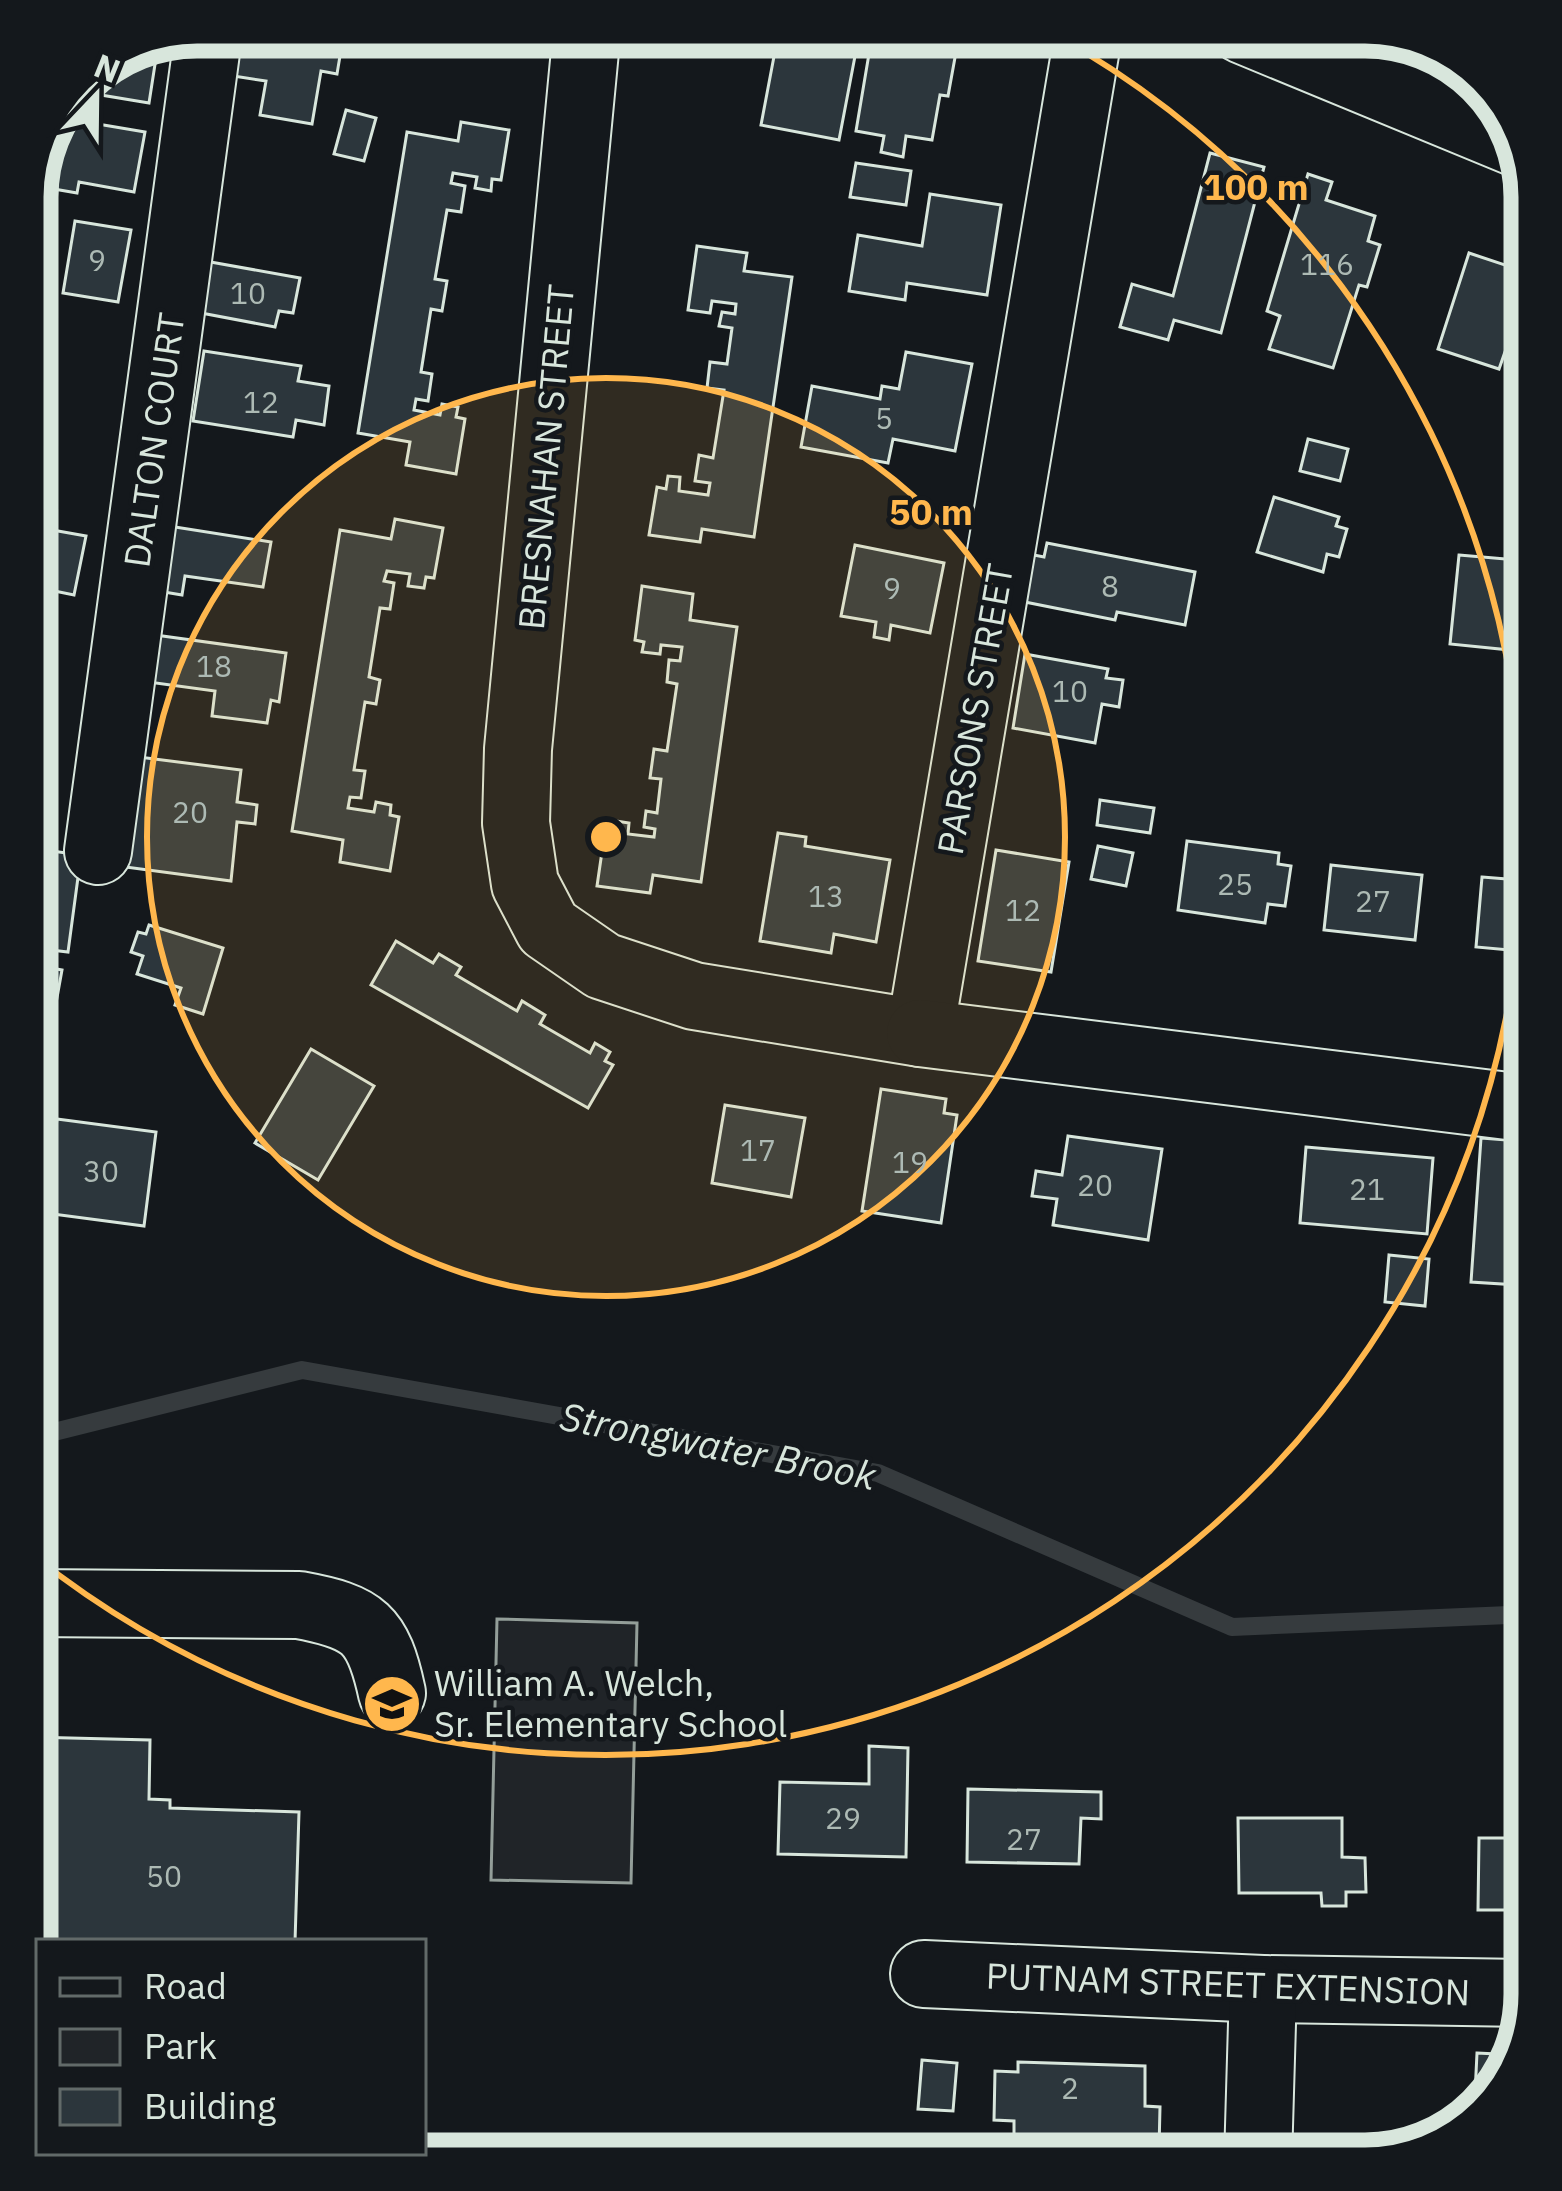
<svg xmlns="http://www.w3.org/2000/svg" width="1562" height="2191" viewBox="0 0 1562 2191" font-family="'IBM Plex Sans',sans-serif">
	<rect width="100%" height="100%" fill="#14181c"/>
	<!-- green -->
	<g fill="#202428" stroke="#939e99" stroke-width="3">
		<polygon points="497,1619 637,1623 631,1883 491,1880"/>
		<polygon points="456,2153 618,2154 618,2161 456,2161"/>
	</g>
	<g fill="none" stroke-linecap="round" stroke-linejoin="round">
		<!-- stream -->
		<polyline stroke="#363b3e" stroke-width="18" points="30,1438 302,1370 878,1473 1232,1627 1532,1614"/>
	</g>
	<!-- building -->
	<g fill="#2c363c" stroke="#d8e6dc" stroke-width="3">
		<polygon points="235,30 344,32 337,74 321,71 312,124 260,115 266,81 227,75"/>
		<polygon points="779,30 860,30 839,140 761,125"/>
		<polygon points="873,30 960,30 948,96 940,95 932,140 906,136 903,157 881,152 884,136 856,131"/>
		<polygon points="158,45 149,103 77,91 86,72"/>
		<polygon points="346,110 376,118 364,161 334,154"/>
		<polygon points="68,119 145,132 134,192 79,182 77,193 31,185 57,130 65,132"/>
		<polygon points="461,122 509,130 501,180 492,179 491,191 475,188 477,177 453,173 451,183 465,186 461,212 447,210 435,279 447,281 442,311 431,309 421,372 432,374 428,401 416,399 414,410 440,415 442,404 458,407 456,417 465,419 456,474 406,465 410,442 358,433 407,132 458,141"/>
		<polygon points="1210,153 1264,167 1221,333 1174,320 1168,340 1120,327 1132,284 1173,296"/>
		<polygon points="856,163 911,171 906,205 850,197"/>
		<polygon points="1308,174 1332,182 1326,200 1375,216 1368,241 1380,245 1367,287 1359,285 1333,368 1269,349 1280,316 1267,311"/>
		<polygon points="930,194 1001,205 987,295 907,283 905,300 849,291 858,235 922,246"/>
		<polygon points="75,221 131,230 118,302 63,293"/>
		<polygon points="697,246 747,253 744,271 792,277 754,537 702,529 700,542 649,535 657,487 666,489 668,476 680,477 679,491 708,495 710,483 695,481 699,455 713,458 724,390 707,388 710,362 727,364 732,328 719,326 722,312 735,314 736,304 712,301 710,313 688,310"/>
		<polygon points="1469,253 1532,274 1532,336 1513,329 1499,369 1438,349"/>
		<polygon points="205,261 300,278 293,313 279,311 275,327 196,312"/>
		<polygon points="204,351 301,366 298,381 329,386 324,425 296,420 293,437 193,421"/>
		<polygon points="906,352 972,364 955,451 893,439 888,463 801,447 812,386 880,399 882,386 899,389"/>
		<polygon points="1308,439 1348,449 1340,481 1300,471"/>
		<polygon points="1274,497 1339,517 1336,526 1347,529 1339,557 1327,554 1323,572 1257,552"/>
		<polygon points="395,519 443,528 434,578 426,577 424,588 408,586 410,574 387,571 384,581 394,583 390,609 380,608 369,677 380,680 376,704 365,702 354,770 365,771 361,798 350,797 348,808 374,812 376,802 391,805 390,815 399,817 390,871 340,862 343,840 292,831 340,530 391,539"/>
		<polygon points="156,524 271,542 263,587 185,576 182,595 146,589"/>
		<polygon points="30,526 86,536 74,595 30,586"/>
		<polygon points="1047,543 1195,572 1185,625 1117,612 1115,620 1025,602 1034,555 1044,557"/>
		<polygon points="855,545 944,563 930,633 891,625 889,640 874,637 876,622 841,616"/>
		<polygon points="1459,555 1529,561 1520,651 1450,644"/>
		<polygon points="642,586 693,594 690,620 737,627 701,882 653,875 650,893 597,886 605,831 615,833 616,821 629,823 628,834 654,837 655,829 644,827 646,811 657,813 661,779 650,778 654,749 667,751 677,684 667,682 669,660 680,661 682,647 661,645 660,654 642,652 644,642 635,640"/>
		<polygon points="148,634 286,653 279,702 271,700 267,723 212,716 215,691 141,681"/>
		<polygon points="1025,654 1108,669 1106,678 1123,680 1119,707 1102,704 1095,743 1013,728"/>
		<polygon points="131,756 241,770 237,802 257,805 255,824 237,822 231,881 118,866"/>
		<polygon points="1100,800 1154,808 1150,833 1097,825"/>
		<polygon points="778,833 806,837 805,846 890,860 876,942 834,934 831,953 760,941"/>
		<polygon points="1187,841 1279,853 1278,864 1291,866 1285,906 1268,904 1265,923 1178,910"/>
		<polygon points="1098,846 1133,853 1126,886 1091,879"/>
		<polygon points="30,848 81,855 68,952 42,949 44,934 30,933"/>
		<polygon points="996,850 1069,862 1051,972 978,961"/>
		<polygon points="1331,865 1422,875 1415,940 1324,930"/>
		<polygon points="1482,877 1532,881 1532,952 1476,947"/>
		<polygon points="149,925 223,948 203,1014 175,1005 181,988 137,974 143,956 131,952 138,932 146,934"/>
		<polygon points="396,941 433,963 439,954 461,967 456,975 517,1011 522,1001 545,1015 540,1024 590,1053 595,1043 610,1052 605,1061 613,1065 588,1108 371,985"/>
		<polygon points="30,964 62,970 49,1042 30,1039"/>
		<polygon points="311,1049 374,1086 318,1180 255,1143"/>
		<polygon points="881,1089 946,1099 944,1113 957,1115 941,1223 862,1211"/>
		<polygon points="725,1105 805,1118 791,1197 712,1183"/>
		<polygon points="57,1119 156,1132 144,1226 45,1213"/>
		<polygon points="1068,1136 1162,1149 1148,1240 1053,1225 1057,1199 1032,1196 1036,1171 1062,1175"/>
		<polygon points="1481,1138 1532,1142 1532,1286 1471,1282"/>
		<polygon points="1306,1147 1433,1158 1427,1234 1300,1223"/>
		<polygon points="1389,1255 1429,1259 1425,1306 1385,1302"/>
		<polygon points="1524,1378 1532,1380 1532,1426 1516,1424"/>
		<polygon points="30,1737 150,1740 149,1799 170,1800 170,1808 299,1812 295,1942 39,1942 39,2027 30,1994"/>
		<polygon points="869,1746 908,1748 906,1857 778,1854 780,1782 869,1784"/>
		<polygon points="968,1789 1101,1792 1101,1819 1081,1818 1079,1864 967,1862"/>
		<polygon points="1238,1818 1342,1818 1342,1857 1365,1858 1366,1892 1346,1892 1346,1906 1322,1906 1321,1893 1239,1893"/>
		<polygon points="1479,1838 1532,1838 1532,1910 1478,1910"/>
		<polygon points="1477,2053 1516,2055 1509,2078 1474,2114"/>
		<polygon points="922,2060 957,2063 953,2111 918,2109"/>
		<polygon points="1018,2062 1145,2066 1145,2106 1160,2107 1159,2149 1014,2144 1014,2121 994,2120 995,2071 1018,2072"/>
		<polygon points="158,2152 289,2152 289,2161 187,2161"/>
	</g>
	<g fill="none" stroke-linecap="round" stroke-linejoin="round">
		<!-- minor casing -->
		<g stroke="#d8e6dc" stroke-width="70">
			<g id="minor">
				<polyline points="587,30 518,749 516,823 525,884 548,928 603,966 694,996 920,1033 1089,30"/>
				<polyline points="98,851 209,30"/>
				<polyline points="920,1033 1532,1109"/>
				<path d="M30,1603L299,1605C364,1617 378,1628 392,1693"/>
				<polyline points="924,1974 1263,1989 1532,1993"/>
				<polyline points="1258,2161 1263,1989"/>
			</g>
		</g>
		<!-- major casing -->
		<g stroke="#d8e6dc" stroke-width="70">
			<polyline id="major" points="1243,30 1517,143"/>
		</g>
		<!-- minor -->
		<use href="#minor" stroke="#14181c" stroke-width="66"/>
		<!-- major -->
		<use href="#major" stroke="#14181c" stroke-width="66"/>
	</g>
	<!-- distance rings -->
	<circle cx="606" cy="837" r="459" fill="#ffb74d" fill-opacity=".12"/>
	<g fill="none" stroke="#ffb74d" stroke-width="6">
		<circle cx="606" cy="837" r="459"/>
		<path d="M1052 33A919 919 0 1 1 34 1556"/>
	</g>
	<!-- icons -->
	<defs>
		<g id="school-disc" transform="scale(3)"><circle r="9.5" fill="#ffb74d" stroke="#14181c"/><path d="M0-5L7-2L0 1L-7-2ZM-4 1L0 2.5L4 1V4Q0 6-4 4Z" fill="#111"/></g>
	</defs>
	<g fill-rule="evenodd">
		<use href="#school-disc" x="392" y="1704"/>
	</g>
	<g text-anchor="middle" stroke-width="9" stroke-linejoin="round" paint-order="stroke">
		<!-- number labels -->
		<g font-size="30" fill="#adbab4">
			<text x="97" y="271">9</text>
			<text x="1327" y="275">116</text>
			<text x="248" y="304">10</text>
			<text x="261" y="413">12</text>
			<text x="884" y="429">5</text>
			<text x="1110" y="597">8</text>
			<text x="892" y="599">9</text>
			<text x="214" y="677">18</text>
			<text x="1070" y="702">10</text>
			<text x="190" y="823">20</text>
			<text x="1235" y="895">25</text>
			<text x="826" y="907">13</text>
			<text x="1373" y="912">27</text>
			<text x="1023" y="921">12</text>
			<text x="758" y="1161">17</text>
			<text x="910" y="1173">19</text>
			<text x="101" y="1182">30</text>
			<text x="1095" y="1196">20</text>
			<text x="1367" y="1200">21</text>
			<text x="843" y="1829">29</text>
			<text x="1024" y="1850">27</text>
			<text x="164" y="1887">50</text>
			<text x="1070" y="2099">2</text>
		</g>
		<!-- street labels -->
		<g font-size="36" fill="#d8e6dc" stroke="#14181c">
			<text transform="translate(154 440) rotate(-82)" y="13">DALTON COURT</text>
			<text transform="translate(546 457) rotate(-85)" y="13">BRESNAHAN STREET</text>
			<text transform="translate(975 709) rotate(-80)" y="13">PARSONS STREET</text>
			<text transform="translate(1228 1984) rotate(2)" y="13">PUTNAM STREET EXTENSION</text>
		</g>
		<!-- poi labels -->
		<g font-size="36" fill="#d8e6dc" stroke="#14181c" text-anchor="start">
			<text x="434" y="1696">William A. Welch,<tspan x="434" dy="41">Sr. Elementary School</tspan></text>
		</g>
		<!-- water labels -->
		<g font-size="39" font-style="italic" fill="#d8e6dc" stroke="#14181c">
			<text transform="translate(718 1446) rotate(11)" y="14">Strongwater Brook</text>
		</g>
	</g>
	<!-- crop -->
	<path d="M0 0H1562V2191H0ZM197 51H1365A146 146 0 0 1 1511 197V1994A146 146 0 0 1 1365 2140H197A146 146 0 0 1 51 1994V197A146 146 0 0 1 197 51Z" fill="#14181c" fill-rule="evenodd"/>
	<path fill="none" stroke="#d8e6dc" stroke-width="15" d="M197 51H1365A146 146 0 0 1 1511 197V1994A146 146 0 0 1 1365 2140H197A146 146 0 0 1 51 1994V197A146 146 0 0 1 197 51Z"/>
	<circle cx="606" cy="837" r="18" fill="#ffb74d" stroke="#14181c" stroke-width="6"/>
	<g font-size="36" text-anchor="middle" font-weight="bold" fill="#ffb74d" stroke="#14181c" stroke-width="9" stroke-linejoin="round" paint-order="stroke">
		<text x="1256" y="200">100 m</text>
		<text x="931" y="525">50 m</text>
	</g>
	<!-- legend -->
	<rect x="36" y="1939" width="390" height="216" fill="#14181c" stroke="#626a69" stroke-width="3"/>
	<rect x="60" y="1978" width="60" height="18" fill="#14181c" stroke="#626a69" stroke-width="3"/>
	<text x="144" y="1999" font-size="36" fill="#d8e6dc">Road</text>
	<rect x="60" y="2029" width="60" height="36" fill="#202428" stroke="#626a69" stroke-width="3"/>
	<text x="144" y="2059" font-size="36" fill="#d8e6dc">Park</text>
	<rect x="60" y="2089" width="60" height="36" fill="#2c363c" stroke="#626a69" stroke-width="3"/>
	<text x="144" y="2119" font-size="36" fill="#d8e6dc">Building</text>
	<!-- north arrow -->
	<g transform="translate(96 96) rotate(22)" stroke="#14181c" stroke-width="9" paint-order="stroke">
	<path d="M0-9L21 45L0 30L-21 45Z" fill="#d8e6dc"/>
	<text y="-18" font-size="33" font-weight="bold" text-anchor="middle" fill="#d8e6dc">N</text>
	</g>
</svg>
